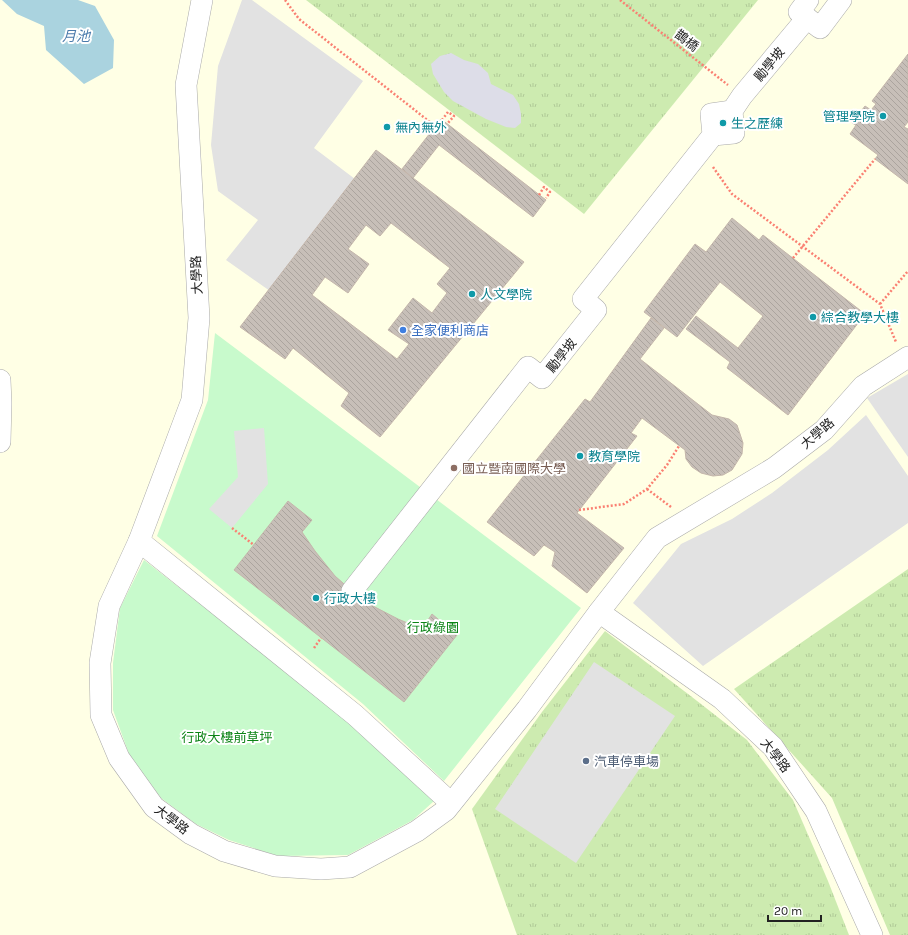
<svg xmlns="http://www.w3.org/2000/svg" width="908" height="935" viewBox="0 0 908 935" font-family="Karla,'Noto Sans TC',sans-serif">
	<defs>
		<pattern id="grass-tufts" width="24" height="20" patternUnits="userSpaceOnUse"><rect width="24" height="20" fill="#cdebb0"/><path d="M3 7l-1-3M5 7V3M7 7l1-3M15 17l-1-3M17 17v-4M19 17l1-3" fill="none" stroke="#b0c997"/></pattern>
		<pattern id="building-back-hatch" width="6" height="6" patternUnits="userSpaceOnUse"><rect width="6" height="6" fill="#c7bfb8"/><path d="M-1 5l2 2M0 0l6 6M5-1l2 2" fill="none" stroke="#aba49e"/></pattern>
	</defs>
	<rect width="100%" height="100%" fill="#f2efe9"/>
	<!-- education -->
	<rect fill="#ffffe5" x="0" y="0" width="908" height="935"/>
	<!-- grass -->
	<g fill="url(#grass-tufts)">
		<polygon points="306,0 758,0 584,214"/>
		<polygon points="908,569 908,935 890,935 832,798 734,689"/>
		<polygon points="605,631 692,697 747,740 793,800 828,881 849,935 517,935 472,809 542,712"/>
	</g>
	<!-- park -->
	<g fill="#c8facc">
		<polygon points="215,333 581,608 444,781 363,704 157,536 208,400"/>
		<polygon points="144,560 348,720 434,801 413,820 348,855 278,856 229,840 196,824 161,798 129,754 113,710 113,663 120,608"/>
	</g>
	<!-- parking -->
	<g fill="#e2e2e2">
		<polygon points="242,0 252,0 363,81 314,148 355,179 270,291 226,260 258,220 218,191 211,145 218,66"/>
		<polygon points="908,374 908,457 867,398"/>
		<polygon points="866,415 908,476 908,523 703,666 633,603 681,544 732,519 772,493 828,450"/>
		<polygon points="264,428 268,484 232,528 209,509 238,477 234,431"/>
		<polygon points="594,662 675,716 576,863 495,809"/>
	</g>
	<!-- plaza -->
	<polygon fill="#dddde8" points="451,53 464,60 478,64 488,73 491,84 513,95 519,104 521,114 521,123 515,128 506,127 486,119 453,101 444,92 433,74 431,64 440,56"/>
	<!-- water -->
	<polygon fill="#aad3df" points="2,0 78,0 95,6 114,40 113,68 84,84 46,50 44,26 17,14"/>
	<!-- building -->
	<g fill="url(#building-back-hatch)" stroke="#c4b6ab" fill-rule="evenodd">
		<polygon points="908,54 908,122 904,127 908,129 908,184 875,159 878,155 850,134 856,125 852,123 865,106 871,110 876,104 872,101"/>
		<polygon points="441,119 546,200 533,217 439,145 413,178 402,169"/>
		<path d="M376,150L524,262L380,437L341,406L349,393L293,348L285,359L240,327ZM391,223L450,268L437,284L447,293L432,313L413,298L388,330L409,344L397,359L312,295L325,277L348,293L369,264L348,249L366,225L380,236Z"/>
		<polygon points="732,218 759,240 763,235 865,314 788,415 727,368 730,362 686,329 696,316 738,348 763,316 720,282 677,337 644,312 695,244 706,252"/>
		<polygon points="651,318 664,328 640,359 712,415 729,419 737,425 743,443 742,454 732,470 723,475 713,476 701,473 692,467 686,459 685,450 642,418 631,433 637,436 577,513 624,548 587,593 552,566 555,552 544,545 534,556 487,522 585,399 590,402"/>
		<polygon points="288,501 312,520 302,532 315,551 335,576 352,591 371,605 398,619 422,629 432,614 457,635 404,702 234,570"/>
	</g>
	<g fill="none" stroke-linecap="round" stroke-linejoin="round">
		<!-- minor casing -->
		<g stroke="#a9a9a9" stroke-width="22">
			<g id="minor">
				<polyline points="202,0 186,85 199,318 192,400 139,541 109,606 100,663 101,715 119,758 154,807 191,834 224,851 275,866 321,869 350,867 417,831 446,810 527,709 599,612 657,538 774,468 824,430 863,386 908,357"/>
				<polyline points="808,0 799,12 820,28 841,0"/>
				<polyline points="713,135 734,133 732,111 742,96 807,18"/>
				<polyline points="0,380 1,403 0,442"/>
				<polyline points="139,541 355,715 451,803"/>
				<polyline points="352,591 528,367 542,378 596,310 583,299 713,135 711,114 732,111"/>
				<polyline points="599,612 722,699 773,747 816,811 872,935"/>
			</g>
		</g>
		<!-- path -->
		<g stroke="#fa8072" stroke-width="2.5" stroke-dasharray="2 2" stroke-linecap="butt">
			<polyline points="285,0 299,19 435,126"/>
			<polyline points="620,0 728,85"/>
			<polyline points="442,120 448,112 454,116 448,123"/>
			<polyline points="713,167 732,194 880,304 896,342"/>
			<polyline points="539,195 544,187 550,192 546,198"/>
			<polyline points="793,258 875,159"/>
			<polyline points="880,304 908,271"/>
			<polyline points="647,489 671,507"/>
			<polyline points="579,510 624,504 647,489 667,465 679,446"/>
			<polyline points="232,528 254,545"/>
			<polyline points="314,648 321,638"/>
		</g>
		<!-- minor -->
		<use href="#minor" stroke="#fff" stroke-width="21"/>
	</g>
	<!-- markers -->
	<g fill="#0f9aa8" stroke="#fff" stroke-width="1.5">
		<circle cx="883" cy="116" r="4"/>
		<circle cx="723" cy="123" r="4"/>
		<circle cx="387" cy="127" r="4"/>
		<circle cx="472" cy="294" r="4"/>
		<circle cx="813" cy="317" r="4"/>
		<circle cx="580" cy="456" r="4"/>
		<circle cx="316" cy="598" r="4"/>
	</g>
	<circle fill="#3f7fe0" stroke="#fff" stroke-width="1.5" cx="403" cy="330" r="4"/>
	<circle fill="#8d6e63" stroke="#fff" stroke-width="1.5" cx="454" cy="468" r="4"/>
	<circle fill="#5c6f8a" stroke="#fff" stroke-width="1.5" cx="586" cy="761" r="4"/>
	<g text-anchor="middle" stroke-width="4" stroke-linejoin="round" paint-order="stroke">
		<!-- street labels -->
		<g font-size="13" fill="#222" stroke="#fff">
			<text transform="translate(687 40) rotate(38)" y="5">鵲橋</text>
			<text transform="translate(769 64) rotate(-51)" y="5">勵學坡</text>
			<text transform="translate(196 275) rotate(-93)" y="5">大學路</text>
			<text transform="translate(561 355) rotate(-52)" y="5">勵學坡</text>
			<text transform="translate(817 433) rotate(-41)" y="5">大學路</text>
			<text transform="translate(776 755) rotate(52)" y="5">大學路</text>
			<text transform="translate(172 819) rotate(37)" y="5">大學路</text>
		</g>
		<!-- culture labels -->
		<g font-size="13" fill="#0d838f" stroke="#fff" text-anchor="start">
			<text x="875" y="121" text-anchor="end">管理學院</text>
			<text x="731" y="128">生之歷練</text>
			<text x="395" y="132">無內無外</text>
			<text x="480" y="299">人文學院</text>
			<text x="821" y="322">綜合教學大樓</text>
			<text x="588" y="461">教育學院</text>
			<text x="324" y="603">行政大樓</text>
		</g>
		<!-- shop labels -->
		<g font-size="13" fill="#366cbe" stroke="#fff" text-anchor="start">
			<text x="411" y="335">全家便利商店</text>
		</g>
		<!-- education labels -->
		<g font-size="13" fill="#785e54" stroke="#fff" text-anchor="start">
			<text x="462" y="473">國立暨南國際大學</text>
		</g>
		<!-- park labels -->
		<g font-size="13" fill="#0c8416" stroke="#fff">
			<text x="433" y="632">行政綠園</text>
			<text x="227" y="742">行政大樓前草坪</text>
		</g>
		<!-- service labels -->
		<g font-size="13" fill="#4e5e75" stroke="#fff" text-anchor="start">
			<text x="594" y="766">汽車停車場</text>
		</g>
		<!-- water labels -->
		<g font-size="14" font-style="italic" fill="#4a7aab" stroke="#fff">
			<text x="76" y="41">月池</text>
		</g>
	</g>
	<!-- scale -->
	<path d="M768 915v6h53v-6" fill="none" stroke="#222222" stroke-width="2"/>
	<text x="774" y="915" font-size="12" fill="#222222" stroke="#ffffff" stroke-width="3" paint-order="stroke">20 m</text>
</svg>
